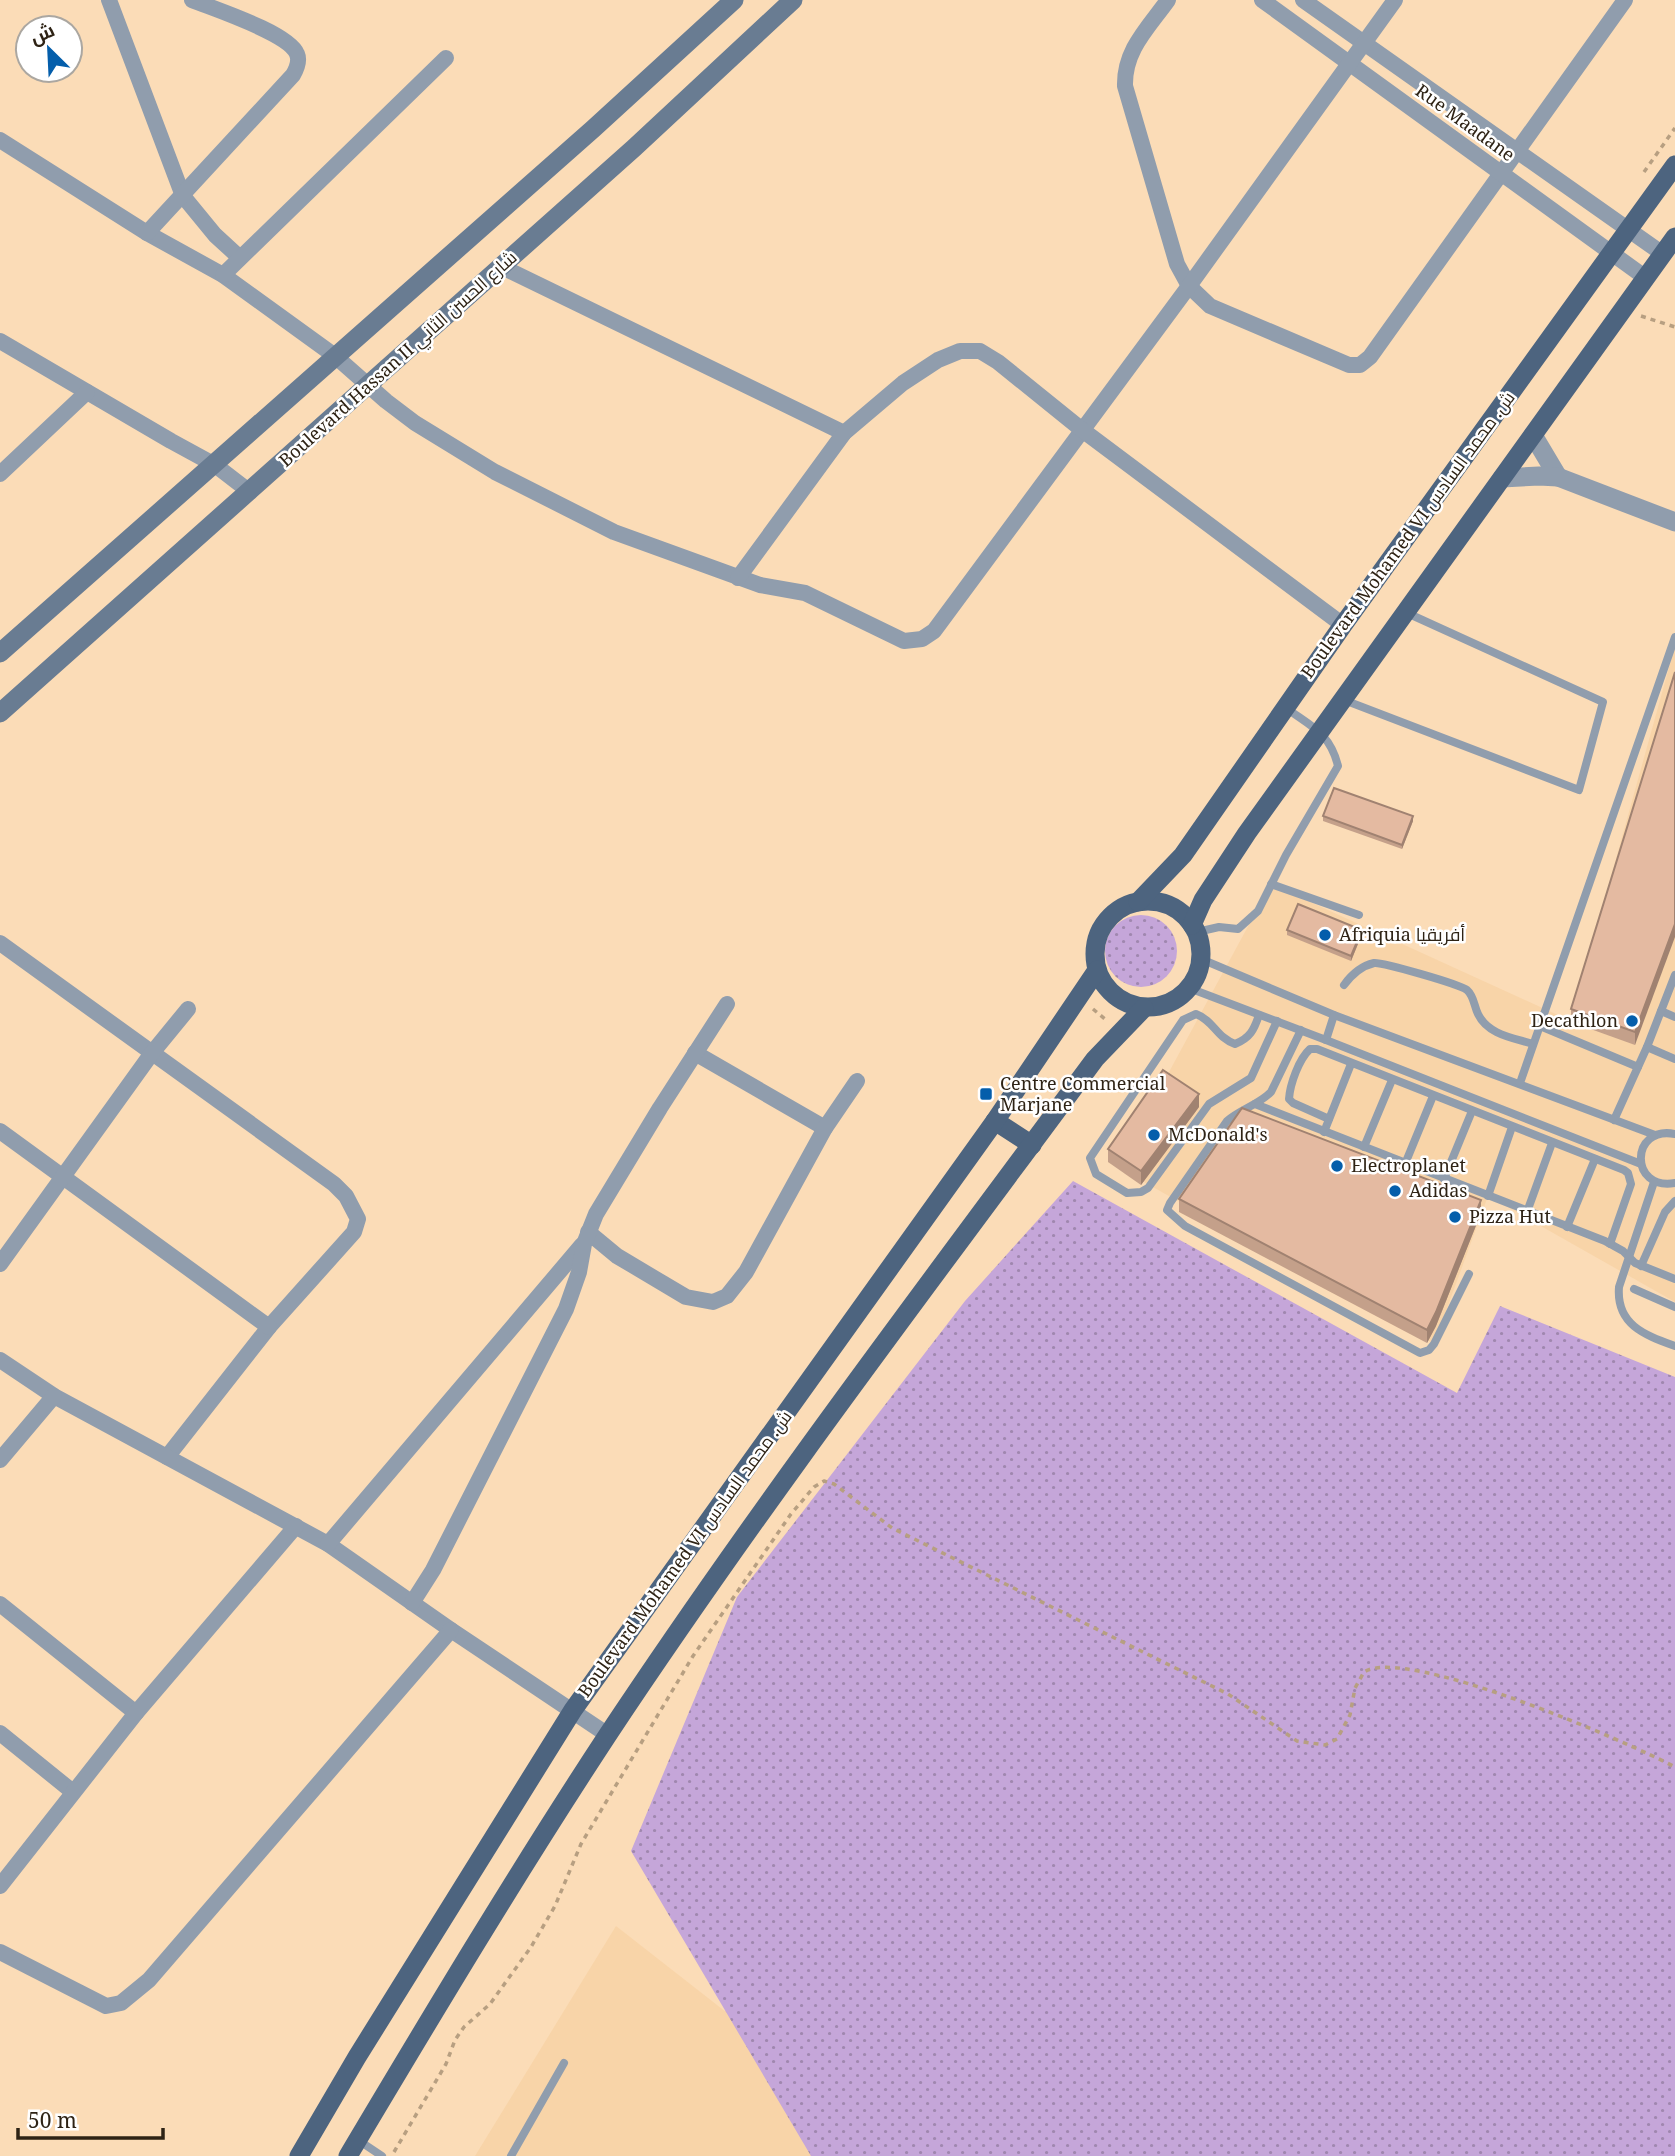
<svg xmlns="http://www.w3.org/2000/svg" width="1675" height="2156" viewBox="0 0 1675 2156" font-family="'Noto Serif',Cairo,serif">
	<defs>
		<pattern id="grass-dots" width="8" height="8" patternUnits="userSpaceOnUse" patternTransform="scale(1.75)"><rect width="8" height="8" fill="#c5a6d9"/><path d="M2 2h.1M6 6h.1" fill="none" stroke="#a087af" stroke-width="1.8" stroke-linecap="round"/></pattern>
	</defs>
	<rect width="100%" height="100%" fill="#fbdcb7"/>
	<!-- built -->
	<g fill="#f8d4a8">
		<polygon points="1675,646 1675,1302 1488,1196 1434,1344 1108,1162 1163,1083 1271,884 1571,1021"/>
		<polygon points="616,1926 749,2030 823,2156 475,2156"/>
	</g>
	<!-- grass -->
	<g fill="url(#grass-dots)">
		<circle cx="1141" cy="951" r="36"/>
		<polygon points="1073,1181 1457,1393 1500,1306 1675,1377 1675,2156 811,2156 631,1851 737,1597 965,1301"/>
	</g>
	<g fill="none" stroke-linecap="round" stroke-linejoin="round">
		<!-- path -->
		<g stroke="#b79f81" stroke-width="3.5" stroke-dasharray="5 5" stroke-linecap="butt">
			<polyline points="1644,172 1675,128"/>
			<polyline points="1641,316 1675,327"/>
			<polyline points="1093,1009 1106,1020"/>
			<path d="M394,2152L446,2064L455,2040L464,2027L490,2004L531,1947L555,1906L581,1844L693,1656L791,1514L814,1487L824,1481L834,1484L892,1528L1228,1694L1297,1741L1325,1745L1337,1739L1350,1715L1355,1688L1364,1672C1405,1645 1628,1742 1675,1767"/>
		</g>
		<!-- service -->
		<g stroke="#909dad" stroke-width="8">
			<polyline points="1344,700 1579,790 1603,702 1407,613"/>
			<polyline points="1271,884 1359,915"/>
			<path d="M1197,932L1219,927L1238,929L1258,911L1286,855L1338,766C1330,733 1312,727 1286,708"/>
			<polyline points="1201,959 1334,1015 1655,1135"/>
			<path d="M1344,985C1352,974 1361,966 1374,963C1382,962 1459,984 1467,990C1474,996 1474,1006 1478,1014C1488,1035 1514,1038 1533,1044"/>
			<polyline points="1189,988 1326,1040 1641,1164"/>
			<polyline points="1661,1011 1675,1017"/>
			<path d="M1259,1015C1254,1030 1250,1038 1235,1044C1216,1037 1214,1021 1196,1014L1183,1020L1090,1158L1096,1174L1127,1193L1141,1192L1148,1188L1209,1104L1251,1078L1277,1021"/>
			<polyline points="1540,1026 1638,1067"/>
			<path d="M1301,1030L1271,1092C1258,1105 1241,1109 1227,1121L1170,1203L1167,1210L1185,1226L1420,1353L1429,1350L1434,1344L1469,1274"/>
			<polyline points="1326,1040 1334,1015"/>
			<polyline points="1647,1047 1675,1059"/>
			<polyline points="1520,1083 1675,637"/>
			<polyline points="1255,1104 1605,1241 1623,1251 1635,1263 1675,1279"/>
			<path d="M1329,1119L1293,1103L1289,1099C1290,1084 1299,1059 1310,1049H1317L1624,1170L1628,1173L1631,1184L1610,1244"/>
			<polyline points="1614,1120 1647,1047 1675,975"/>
			<polyline points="1324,1132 1351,1064"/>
			<path d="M1675,1134C1630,1125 1629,1191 1675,1183"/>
			<polyline points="1364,1147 1392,1080"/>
			<polyline points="1405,1164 1433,1096"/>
			<polyline points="1444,1179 1472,1111"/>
			<path d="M1654,1182L1619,1287C1616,1325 1645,1335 1675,1346"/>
			<polyline points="1488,1196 1512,1127"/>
			<polyline points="1527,1212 1552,1143"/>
			<polyline points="1567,1227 1595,1159"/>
			<polyline points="1641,1266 1665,1212 1675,1201"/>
			<polyline points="1634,1289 1675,1307"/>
			<polyline points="358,2140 382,2156"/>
			<polyline points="511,2156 564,2063"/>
		</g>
		<!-- minor -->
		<g stroke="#909dad" stroke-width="16">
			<polyline points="109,0 183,196 215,235 240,258"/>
			<path d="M1168,0C1148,28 1124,50 1125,86L1177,264L1189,286L1210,306L1349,365H1360L1370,357L1625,0"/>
			<polyline points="1262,0 1646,278"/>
			<polyline points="1303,0 1663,254"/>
			<polyline points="0,140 147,233 223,275 335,356 386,401 415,423 495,472 614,532 760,585 805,593 904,641 922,639 934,631 1189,286 1395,0"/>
			<path d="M147,233L293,75C297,68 300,61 297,54C289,33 214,9 192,0"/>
			<polyline points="502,267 844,433"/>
			<polyline points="223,275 446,58"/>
			<polyline points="0,341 171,441 215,465 250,492"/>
			<polyline points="0,474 87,392"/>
			<polyline points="738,578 844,433 903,383 938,360 960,351 980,351 998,362 1081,429 1343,625"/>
			<polyline points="0,943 334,1184 346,1196 358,1219 354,1232 269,1327 167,1457"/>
			<polyline points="695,1053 825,1128"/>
			<polyline points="0,1131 269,1327"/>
			<polyline points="588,1232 617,1256 686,1297 713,1302 727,1296 746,1272 825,1128 857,1081"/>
			<polyline points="0,1264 152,1053 188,1009"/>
			<polyline points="0,1360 54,1396 328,1544 451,1630 608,1735"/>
			<polyline points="0,1460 54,1396"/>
			<polyline points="328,1544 582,1245"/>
			<polyline points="412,1603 433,1570 566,1309 579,1272 584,1244 596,1214 660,1108 727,1004"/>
			<polyline points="0,1604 136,1713"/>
			<polyline points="0,1733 73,1792"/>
			<polyline points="0,1886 136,1713 296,1526"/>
			<polyline points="0,1952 106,2006 121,2003 149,1980 451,1630"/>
		</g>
		<!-- tertiary -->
		<g stroke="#909dad" stroke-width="19">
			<polyline points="1533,435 1558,477"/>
			<polyline points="1502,478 1539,476 1558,477 1675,522"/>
		</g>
		<!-- secondary -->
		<g stroke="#697c92" stroke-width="19">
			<polyline points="0,653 593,129 734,0"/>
			<polyline points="0,713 634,148 793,0"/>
		</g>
		<!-- primary -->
		<g stroke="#4d647f" stroke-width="19">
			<circle cx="1148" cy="954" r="53"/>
			<polyline points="1138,902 1183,855 1343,625 1675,165"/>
			<polyline points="1192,925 1203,900 1247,833 1675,237"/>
			<polyline points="995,1121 1032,1145"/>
			<polyline points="299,2156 357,2057 573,1710 995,1121 1097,970"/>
			<path d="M348,2156C432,2015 517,1873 607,1736C761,1504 930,1282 1095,1059L1144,1008"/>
		</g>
	</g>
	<!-- wall -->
	<g fill="#c4a08a">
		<polygon points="1675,672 1635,1045 1571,1022 1571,1009"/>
		<polygon points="1323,816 1413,821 1402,849 1323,821"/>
		<polygon points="1287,930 1362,934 1351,961 1287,935"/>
		<polygon points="1199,1107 1141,1185 1108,1162 1108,1149"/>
		<polygon points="1179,1199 1481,1213 1436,1326 1427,1343 1179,1212"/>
	</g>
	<!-- shaded-wall -->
	<g fill="#a08271">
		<polygon points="1413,816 1413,821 1402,849 1402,845"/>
		<polygon points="1675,924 1675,937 1635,1045 1635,1032"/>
		<polygon points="1362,930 1362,934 1351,961 1351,956"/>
		<polygon points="1199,1094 1199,1107 1141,1185 1141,1171"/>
		<polygon points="1481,1200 1481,1213 1436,1326 1427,1343 1427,1330"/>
	</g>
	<!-- building -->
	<g fill="#e4baa1" stroke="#a08271" stroke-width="2">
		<polygon points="1675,672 1675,924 1635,1032 1571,1009"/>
		<polygon points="1334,788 1413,816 1402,845 1323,816"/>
		<polygon points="1298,904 1362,930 1351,956 1287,930"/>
		<polygon points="1163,1070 1199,1094 1141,1171 1108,1149"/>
		<polygon points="1242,1108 1481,1200 1436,1312 1427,1330 1179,1199"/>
	</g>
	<!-- markers -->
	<g fill="#045eab" stroke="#fff" stroke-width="2.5">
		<circle cx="1325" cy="935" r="7"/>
		<circle cx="1632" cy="1021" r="7"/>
		<rect x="979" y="1087" width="14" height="14" rx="3.5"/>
		<circle cx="1154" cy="1135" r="7"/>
		<circle cx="1337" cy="1166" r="7"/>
		<circle cx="1395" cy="1191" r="7"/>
		<circle cx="1455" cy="1217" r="7"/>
	</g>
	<g text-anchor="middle" stroke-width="5" stroke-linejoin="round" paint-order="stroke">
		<!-- street labels -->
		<g font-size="18" fill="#2e2315" stroke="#fff">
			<text transform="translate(1465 123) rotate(36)" y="6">Rue Maadane</text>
			<text transform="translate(398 359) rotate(-42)" y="6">Boulevard Hassan II شارع الحسن الثاني</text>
			<text transform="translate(1408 535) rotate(-54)" y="6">Boulevard Mohamed VI ش. محمد السادس</text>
			<text transform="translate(685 1554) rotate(-54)" y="6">Boulevard Mohamed VI ش. محمد السادس</text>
		</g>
		<!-- poi labels -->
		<g font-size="18" fill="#2e2315" stroke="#fff" text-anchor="start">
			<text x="1339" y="941">Afriquia أفريقيا</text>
			<text x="1618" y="1027" text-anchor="end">Decathlon</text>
			<text x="1000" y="1090">Centre Commercial<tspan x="1000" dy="21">Marjane</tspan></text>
			<text x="1168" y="1141">McDonald's</text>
			<text x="1351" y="1172">Electroplanet</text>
			<text x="1409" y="1197">Adidas</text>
			<text x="1469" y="1223">Pizza Hut</text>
		</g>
	</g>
	<!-- north arrow -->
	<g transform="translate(49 49) rotate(336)"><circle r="33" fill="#ffffff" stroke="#aba7a1" stroke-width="2"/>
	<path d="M0-5L12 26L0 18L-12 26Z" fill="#045eab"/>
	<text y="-10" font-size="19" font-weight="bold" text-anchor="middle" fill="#2e2315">ش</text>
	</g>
	<!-- scale -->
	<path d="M18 2128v10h145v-10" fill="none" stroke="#2e2315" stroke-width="3.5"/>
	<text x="28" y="2128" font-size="21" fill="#2e2315" stroke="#ffffff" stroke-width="5" paint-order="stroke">50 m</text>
</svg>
